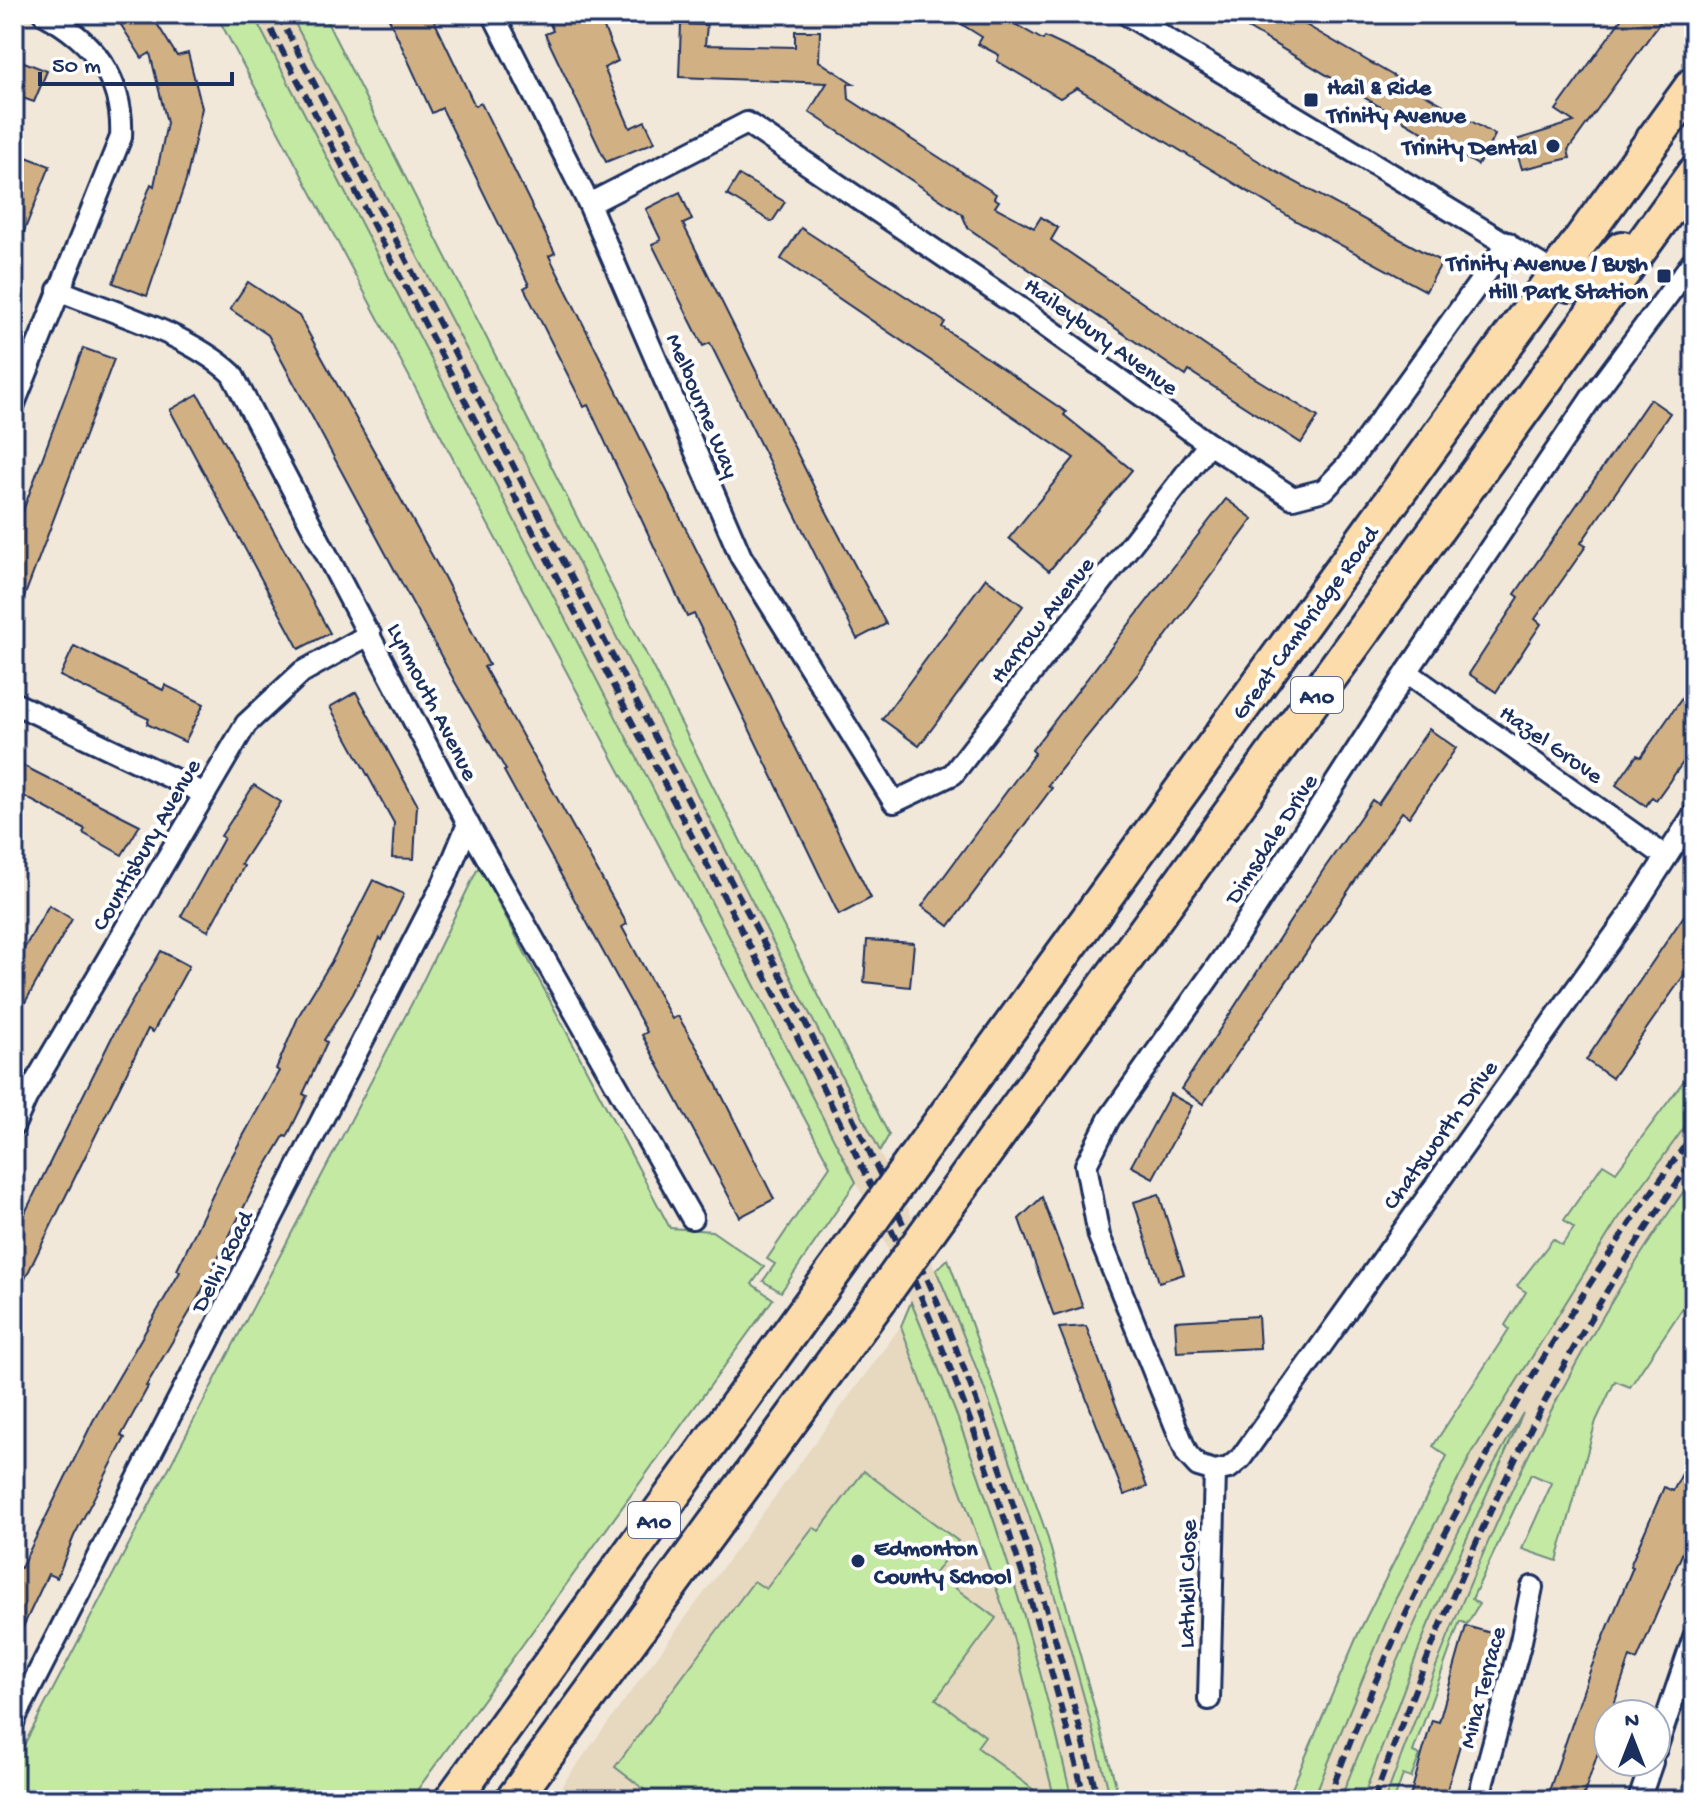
<svg xmlns="http://www.w3.org/2000/svg" width="1708" height="1814" viewBox="0 0 1708 1814" font-family="'Gochi Hand',sans-serif">
	<rect width="100%" height="100%" fill="#f1e8da"/>
	<filter id="ink" filterUnits="userSpaceOnUse"><feTurbulence type="fractalNoise" baseFrequency=".0125" numOctaves="2"/><feDisplacementMap in="SourceGraphic" scale="16" xChannelSelector="R" yChannelSelector="G"/><feConvolveMatrix kernelMatrix="1 2 1 2 8 2 1 2 1" color-interpolation-filters="sRGB"/></filter>
	<g filter="url(#ink)">
		<!-- built -->
		<g fill="#e7d8c0">
			<polygon points="253,14 290,14 556,519 908,1208 950,1304 1008,1456 1077,1671 1111,1800 1072,1800 1044,1680 1011,1572 947,1389 878,1225"/>
			<polygon points="1694,1114 1694,1177 1594,1333 1513,1485 1441,1649 1385,1800 1313,1800 1395,1600 1472,1453 1616,1222"/>
			<polygon points="901,1326 1011,1629 1055,1800 551,1800"/>
		</g>
		<!-- green -->
		<g fill="#c4e9a3" stroke="#708c80" stroke-width="2">
			<polygon points="216,14 253,14 856,1182 781,1292 763,1281 775,1264 767,1259 830,1166"/>
			<polygon points="290,14 323,14 889,1135 880,1151 556,519"/>
			<polygon points="479,866 670,1228 712,1231 764,1267 752,1284 773,1299 410,1800 14,1800 14,1764 412,1003"/>
			<polygon points="1694,1067 1694,1114 1616,1222 1472,1453 1395,1600 1313,1800 1287,1800 1358,1634 1447,1456 1433,1446 1509,1329 1505,1325 1526,1292 1517,1286 1553,1239 1562,1245 1574,1228 1564,1220 1603,1164 1616,1172"/>
			<path d="M1694,1177V1291L1630,1387L1615,1381L1596,1421L1557,1561L1522,1549L1552,1483L1531,1474L1472,1599L1479,1604L1467,1624L1460,1621L1413,1752L1420,1755L1411,1778L1403,1775L1394,1800H1385C1465,1582 1556,1366 1694,1177Z"/>
			<path d="M948,1259L1047,1535L1120,1800H1111C1066,1620 1010,1440 936,1270Z"/>
			<path d="M911,1302C980,1463 1033,1629 1072,1800H1055L1011,1629L901,1326Z"/>
			<path d="M1523,1413L1428,1625L1362,1800H1340C1393,1667 1450,1537 1523,1413Z"/>
			<polygon points="864,1471 958,1541 935,1573 996,1618 936,1699 985,1736 977,1747 1047,1800 658,1800 615,1767 754,1581 766,1589 813,1527 819,1531"/>
		</g>
		<!-- building -->
		<g fill="#d1b184" stroke="#1b2f5e" stroke-width="2">
			<polygon points="114,14 151,14 177,56 188,53 202,108 186,181 147,296 113,283 151,184 154,186 167,123 150,53 142,58"/>
			<polygon points="387,14 431,14 475,106 481,103 555,253 549,256 871,898 839,915 694,614 687,617 588,405 584,407 524,288 529,285 442,108 432,113"/>
			<polygon points="546,14 598,14 618,61 604,68 630,128 645,121 655,142 606,162 545,34 553,31"/>
			<polygon points="945,14 997,14 1043,40 1045,37 1096,61 1275,171 1442,262 1426,291 1298,222 1077,88 1060,98 997,61 999,55 978,44 982,37"/>
			<polygon points="1224,14 1287,14 1495,135 1478,165"/>
			<polygon points="1625,14 1666,14 1568,150 1570,158 1522,169 1513,141 1574,122 1556,110"/>
			<polygon points="681,24 707,25 705,45 795,47 795,31 820,31 819,61 854,84 848,84 849,99 996,194 994,198 999,201 995,207 1034,228 1041,217 1058,228 1051,240 1229,362 1318,417 1301,443 1189,371 1186,376 968,228 962,214 809,112 827,83 679,77"/>
			<polygon points="14,58 47,71 34,102 14,95"/>
			<polygon points="21,155 50,166 15,254 14,173"/>
			<polygon points="739,175 785,202 772,222 727,195"/>
			<polygon points="680,192 692,220 683,224 822,503 886,624 857,639 710,343 703,346 652,244 661,240 646,209"/>
			<polygon points="801,228 945,322 942,327 1066,412 1064,415 1132,470 1049,571 1009,538 1074,458 781,259"/>
			<polygon points="248,282 299,316 444,577 489,665 484,667 627,924 622,927 672,1019 678,1016 704,1060 774,1199 740,1217 642,1035 647,1032 504,771 506,770 455,682 268,335 230,309"/>
			<polygon points="83,348 114,359 14,624 14,535"/>
			<polygon points="198,394 330,633 299,649 170,410"/>
			<polygon points="1650,399 1670,413 1581,543 1586,546 1535,619 1541,624 1496,692 1469,674 1519,597 1515,594"/>
			<polygon points="1226,499 1253,519 1137,675 1048,785 1052,788 949,926 922,906 1035,753 1032,750"/>
			<polygon points="986,578 1023,606 919,746 882,719"/>
			<polygon points="74,646 163,690 165,685 204,704 185,742 147,724 149,719 60,676"/>
			<polygon points="1694,681 1694,747 1656,800 1652,797 1646,806 1616,785 1637,755 1641,757"/>
			<polygon points="356,692 417,804 414,859 392,858 394,823 330,707"/>
			<polygon points="1429,729 1456,748 1409,817 1402,812 1203,1104 1181,1089 1324,869 1372,800 1378,804"/>
			<polygon points="14,761 140,825 122,855 83,833 85,829 14,791"/>
			<polygon points="254,785 281,802 241,864 244,866 208,931 181,916 224,838 221,836"/>
			<polygon points="373,880 404,894 382,940 380,938 353,994 324,1040 327,1042 303,1094 307,1096 287,1137 284,1136 255,1185 198,1298 146,1386 148,1387 121,1436 125,1438 74,1536 57,1578 48,1574 14,1646 14,1565 21,1568 93,1421 180,1272 177,1270 225,1169 279,1071 276,1069 299,1015 333,959"/>
			<polygon points="1694,901 1694,961 1612,1078 1586,1060"/>
			<polygon points="49,905 72,919 14,1022 14,966"/>
			<polygon points="867,940 914,943 910,987 864,982"/>
			<polygon points="161,951 189,966 153,1032 148,1029 14,1301 14,1235 115,1031"/>
			<polygon points="1170,1094 1192,1106 1153,1178 1131,1166"/>
			<polygon points="1159,1194 1184,1274 1159,1282 1134,1202"/>
			<polygon points="1042,1197 1083,1307 1054,1316 1019,1219"/>
			<polygon points="1258,1316 1260,1348 1177,1352 1175,1321"/>
			<polygon points="1086,1326 1147,1487 1124,1495 1059,1328"/>
			<polygon points="1694,1451 1694,1526 1637,1660 1630,1657 1582,1800 1546,1800 1591,1668 1633,1567 1630,1566 1664,1487 1673,1491"/>
			<polygon points="1466,1626 1498,1635 1475,1716 1469,1714 1444,1800 1409,1800 1432,1720 1439,1722"/>
		</g>
		<g fill="none" stroke-linecap="round" stroke-linejoin="round">
			<!-- minor casing -->
			<g stroke="#1b2f5e" stroke-width="26">
				<g id="minor">
					<polyline points="493,14 589,204 741,557 894,802 953,774 1209,444"/>
					<polyline points="1126,14 1556,274"/>
					<polyline points="589,204 747,123 1020,308 1209,444 1293,498 1324,490 1346,467 1508,243"/>
					<polyline points="1694,260 1592,397 1407,672 1225,955 1109,1119 1086,1165 1099,1236 1187,1454 1198,1466 1215,1471 1229,1468 1241,1458 1629,915 1694,814"/>
					<path d="M58,290C112,312 189,334 232,374L468,824L692,1218"/>
					<path d="M14,404L121,137C124,80 94,41 44,14"/>
					<polyline points="1407,672 1666,857"/>
					<polyline points="14,703 205,794"/>
					<polyline points="14,1125 26,1098 246,724 302,672 370,634"/>
					<polyline points="1209,1699 1215,1471"/>
					<polyline points="14,1720 444,882 468,824"/>
					<polyline points="1656,1749 1694,1637"/>
					<polyline points="1478,1800 1521,1641 1532,1587"/>
					<polyline points="1639,1800 1652,1762"/>
				</g>
			</g>
			<!-- trunk casing -->
			<g stroke="#1b2f5e" stroke-width="40">
				<g id="trunk">
					<path d="M1556,274L1569,284C1594,282 1606,266 1622,249"/>
					<polyline points="913,1161 1694,84"/>
					<polyline points="939,1216 1694,174"/>
					<polyline points="452,1800 856,1241"/>
					<polyline points="513,1800 881,1297"/>
				</g>
			</g>
			<!-- minor -->
			<use href="#minor" stroke="#fff" stroke-width="20"/>
			<!-- trunk -->
			<use href="#trunk" stroke="#fddcac" stroke-width="34"/>
			<!-- rail -->
			<g stroke="#1b2f5e" stroke-width="6" stroke-dasharray="12 6" stroke-linecap="butt">
				<path d="M263,14C390,257 517,500 643,743C727,904 815,1064 891,1229C975,1411 1037,1605 1085,1800"/>
				<path d="M278,14C405,257 531,500 658,743C753,924 853,1104 933,1292C1002,1456 1056,1627 1098,1800"/>
				<path d="M1328,1800C1417,1560 1543,1339 1694,1133"/>
				<path d="M1374,1800C1454,1574 1553,1354 1694,1159"/>
			</g>
			<!-- trunk-bridge casing -->
			<g stroke="#1b2f5e" stroke-width="40" stroke-linecap="butt">
				<g id="trunk-bridge">
					<polyline points="856,1241 913,1161"/>
					<polyline points="881,1297 939,1216"/>
				</g>
			</g>
			<!-- trunk-bridge -->
			<use href="#trunk-bridge" stroke="#fddcac" stroke-width="34"/>
		</g>
	</g>
	<!-- markers -->
	<g fill="#1b2f5e" stroke="#fff" stroke-width="3">
		<rect x="1303" y="92" width="16" height="16" rx="4"/>
		<circle cx="1553" cy="146" r="8"/>
		<rect x="1656" y="268" width="16" height="16" rx="4"/>
		<circle cx="858" cy="1561" r="8"/>
	</g>
	<g text-anchor="middle" stroke-width="8" stroke-linejoin="round" paint-order="stroke">
		<!-- shield labels -->
		<g fill="#fff" stroke="#5f6d8e" stroke-width="2">
			<rect x="1291" y="677" width="52" height="36" rx="6"/>
			<rect x="628" y="1502" width="52" height="36" rx="6"/>
		</g>
		<g font-size="22" font-weight="bold" fill="#1b2f5e">
			<text x="1317" y="703">A10</text>
			<text x="654" y="1528">A10</text>
		</g>
		<!-- poi labels -->
		<g font-size="24" font-weight="bold" fill="#1b2f5e" stroke="#fff" text-anchor="start">
			<text x="1327" y="94">Hail &amp; Ride<tspan x="1327" dy="28">Trinity Avenue</tspan></text>
			<text x="1537" y="154" text-anchor="end">Trinity Dental</text>
			<text x="1648" y="270" text-anchor="end">Trinity Avenue / Bush<tspan x="1648" dy="28">Hill Park Station</tspan></text>
			<text x="874" y="1555">Edmonton<tspan x="874" dy="28">County School</tspan></text>
		</g>
		<!-- street labels -->
		<g font-size="24" fill="#1b2f5e" stroke="#fff">
			<text transform="translate(1102 335) rotate(36)" y="8">Haileybury Avenue</text>
			<text transform="translate(704 405) rotate(67)" y="8">Melbourne Way</text>
			<text transform="translate(1041 619) rotate(-52)" y="8">Harrow Avenue</text>
			<text transform="translate(1304 622) rotate(-54)" y="8">Great Cambridge Road</text>
			<text transform="translate(434 701) rotate(63)" y="8">Lynmouth Avenue</text>
			<text transform="translate(1552 743) rotate(35)" y="8">Hazel Grove</text>
			<text transform="translate(1270 838) rotate(-57)" y="8">Dimsdale Drive</text>
			<text transform="translate(145 844) rotate(-60)" y="8">Countisbury Avenue</text>
			<text transform="translate(1439 1134) rotate(-54)" y="8">Chatsworth Drive</text>
			<text transform="translate(221 1261) rotate(-63)" y="8">Delhi Road</text>
			<text transform="translate(1186 1584) rotate(-89)" y="8">Lathkill Close</text>
			<text transform="translate(1481 1687) rotate(-75)" y="8">Mina Terrace</text>
		</g>
	</g>
	<!-- margin -->
	<rect width="1708" height="1814" fill="none" stroke="#fff" stroke-width="48"/>
	<rect x="24" y="24" width="1660" height="1766" fill="none" stroke="#1b2f5e" stroke-width="3" filter="url(#ink)"/>
	<!-- north arrow -->
	<g transform="translate(1632 1738)"><circle r="38" fill="#ffffff" stroke="#a4acbf" stroke-width="2"/>
	<path d="M0-6L14 30L0 20L-14 30Z" fill="#1b2f5e"/>
	<text y="-12" font-size="22" font-weight="bold" text-anchor="middle" fill="#1b2f5e">N</text>
	</g>
	<!-- scale -->
	<path d="M40 72v12h192v-12" fill="none" stroke="#1b2f5e" stroke-width="4"/>
	<text x="52" y="72" font-size="24" fill="#1b2f5e" stroke="#ffffff" stroke-width="6" paint-order="stroke">50 m</text>
</svg>
